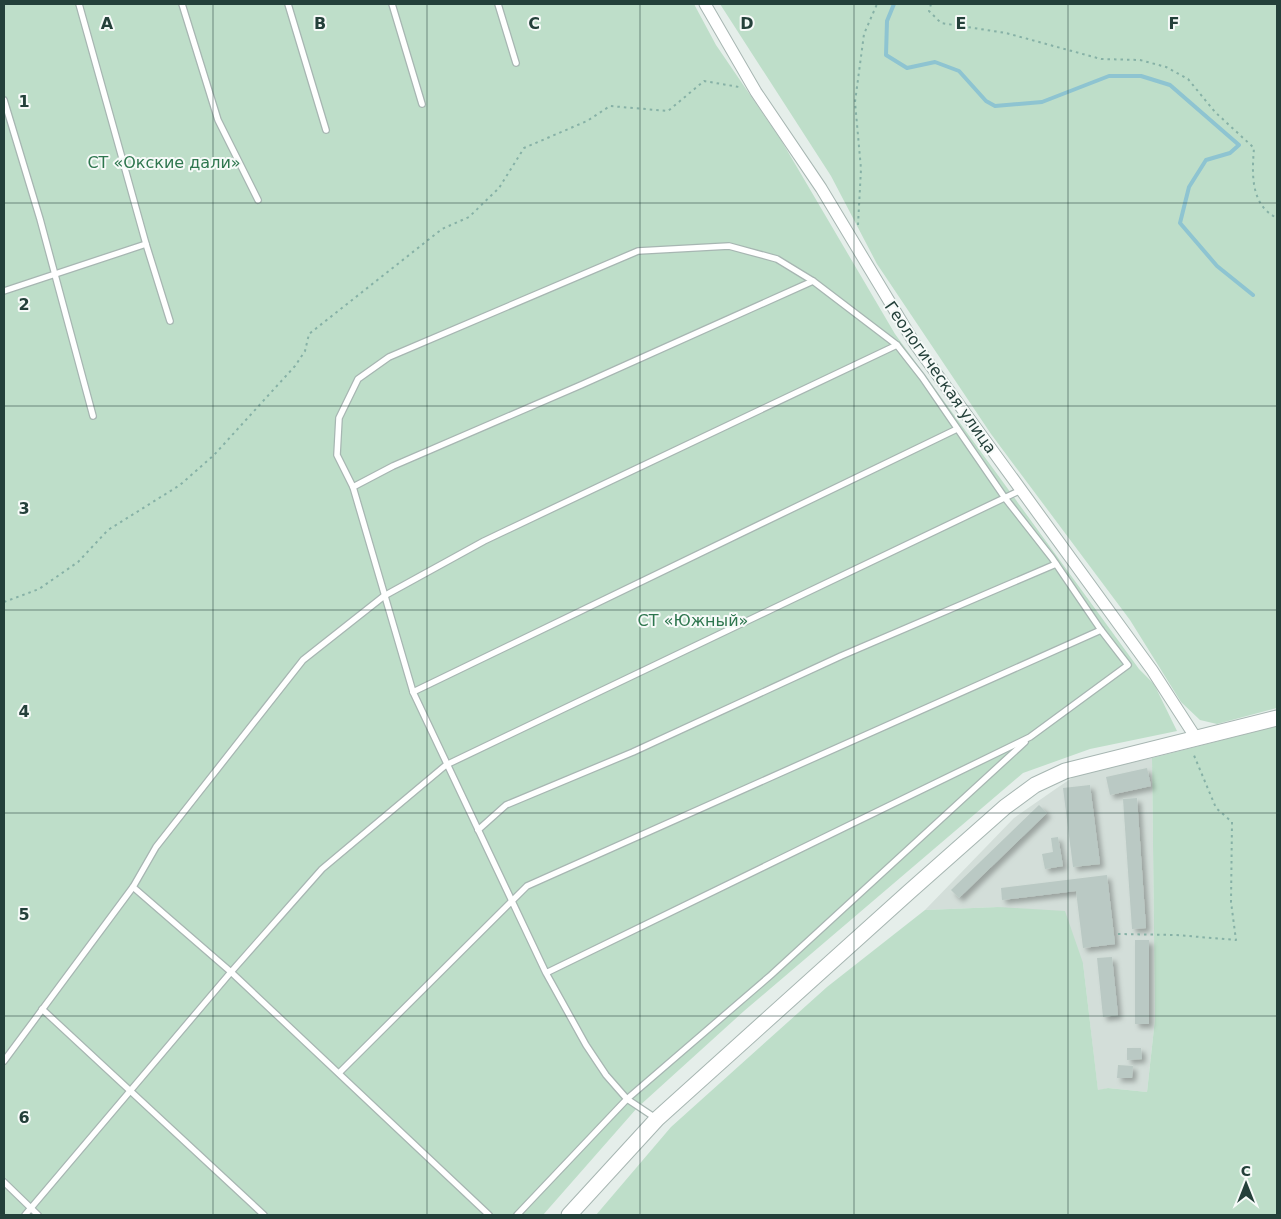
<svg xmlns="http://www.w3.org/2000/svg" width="1281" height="1219" viewBox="0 0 1281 1219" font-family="'DejaVu Sans',sans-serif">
	<defs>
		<filter id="shadow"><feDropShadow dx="4" dy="4" stdDeviation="2.5" flood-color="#0004"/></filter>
	</defs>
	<rect width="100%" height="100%" fill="#e5eeea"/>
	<!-- built -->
	<polygon fill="#d3ded9" points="1152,758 1155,1019 1147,1092 1108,1088 1098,1091 1083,963 998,907 925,910 1014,818 1057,788 1078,774"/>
	<!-- green -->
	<g fill="#bedec9">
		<polygon points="4,4 694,4 716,45 781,140 895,334 1139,669 1154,684 1177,731 1090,749 1023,773 744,1011 637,1108 543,1215 4,1215"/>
		<polygon points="720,4 1277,4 1277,708 1217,724 1200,720 1181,702 1130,620 991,434 877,264 831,176"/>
		<polygon points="1277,726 1277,1215 596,1215 671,1127 827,987 925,910 998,907 1065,911 1083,963 1098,1090 1108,1088 1147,1092 1155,1019 1152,758"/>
	</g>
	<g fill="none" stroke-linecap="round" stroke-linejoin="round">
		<!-- stream -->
		<polyline stroke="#8ec4d1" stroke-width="4" points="894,4 887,21 886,55 907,68 935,62 959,71 986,101 995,106 1042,102 1109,76 1141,76 1170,85 1239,145 1230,153 1206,160 1189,187 1180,223 1217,266 1253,295"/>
	</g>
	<!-- building -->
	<g fill="#bac9c4" filter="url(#shadow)">
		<polygon points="1147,768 1151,786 1110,795 1106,777"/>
		<polygon points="1090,785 1100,864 1073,867 1063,788"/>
		<polygon points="1137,798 1146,928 1132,929 1123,799"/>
		<polygon points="1039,805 1047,813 959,898 951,890"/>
		<polygon points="1058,837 1063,866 1045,869 1042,854 1053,852 1051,838"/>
		<polygon points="1107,875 1115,944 1083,948 1076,891 1002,900 1001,888"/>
		<rect x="1135" y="940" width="14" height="84"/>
		<polygon points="1112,957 1118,1015 1103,1017 1097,958"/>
		<polygon points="1127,1048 1141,1048 1142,1059 1127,1060"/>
		<polygon points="1118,1065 1133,1066 1132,1078 1117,1078"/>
	</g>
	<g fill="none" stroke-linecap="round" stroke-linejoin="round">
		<!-- service casing -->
		<g stroke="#a7b6b2" stroke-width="8">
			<g id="service">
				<polyline points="79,4 146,244 170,321"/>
				<polyline points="182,4 218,120 258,200"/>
				<polyline points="288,4 326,130"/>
				<polyline points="392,4 422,104"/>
				<polyline points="498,4 516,63"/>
				<polyline points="4,100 40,219 93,416"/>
				<polyline points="4,291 146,244"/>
				<polyline points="353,487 393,466 581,385 813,281"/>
				<polyline points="413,692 957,429"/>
				<polyline points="478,830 506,805 633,752 841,656 1056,564"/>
				<polyline points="133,887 231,972 489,1215"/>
				<polyline points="42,1009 264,1215"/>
				<polyline points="4,1061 133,887 156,847 303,660 384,596 484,541 897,345"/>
				<polyline points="339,1073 527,886 1101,630"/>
				<polyline points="657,1119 627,1099 771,975 1025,742"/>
				<polyline points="4,1182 38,1215"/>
				<polyline points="25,1215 231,972 322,869 446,765 1021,490"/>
				<polyline points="517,1215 627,1099 606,1075 586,1045 546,973 413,692 353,487 337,455 339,418 358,379 389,357 638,251 729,246 777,259 813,281 897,345 922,377 1005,498 1052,558 1101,630 1128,665 1030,737 546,973"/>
			</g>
		</g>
		<!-- minor casing -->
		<g stroke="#a7b6b2" stroke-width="13">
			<polyline id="minor" points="705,4 756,92 821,188 915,344 1152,670 1196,738"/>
		</g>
		<!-- tertiary casing -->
		<g stroke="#a7b6b2" stroke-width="17">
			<polyline id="tertiary" points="569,1215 657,1119 909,892 1005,807 1035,785 1065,771 1277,718"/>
		</g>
		<!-- path -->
		<g stroke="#86b1a6" stroke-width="2" stroke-dasharray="2.5 4" stroke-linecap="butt">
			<path d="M931,4L929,11L941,23L1006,33L1101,59L1140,60L1166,67L1188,79L1215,112L1254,148C1252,173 1250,205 1277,218"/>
			<polyline points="858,225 861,169 855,102 864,34 877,4"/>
			<polyline points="4,602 39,589 78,562 108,530 180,485 214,455 295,366 305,351 309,334 442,229 469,217 499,188 524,148 587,121 610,106 668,111 704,81 739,87"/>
			<polyline points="1118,934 1176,935 1236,940 1231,902 1232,822 1216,808 1193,753"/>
		</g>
		<!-- service -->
		<use href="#service" stroke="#fff" stroke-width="5.5"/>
		<!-- minor -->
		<use href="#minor" stroke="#fff" stroke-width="11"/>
		<!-- tertiary -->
		<use href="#tertiary" stroke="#fff" stroke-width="15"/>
	</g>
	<!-- grid -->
	<path fill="none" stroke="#24403a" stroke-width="1" stroke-opacity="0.55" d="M213,4V1215M427,4V1215M640,4V1215M854,4V1215M1068,4V1215M4,203H1277M4,406H1277M4,610H1277M4,813H1277M4,1016H1277"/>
	<g text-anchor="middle" stroke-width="4" stroke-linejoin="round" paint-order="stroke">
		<!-- park labels -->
		<g font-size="16" fill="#2e764e" stroke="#f6faf8">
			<text x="164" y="168">СТ «Окские дали»</text>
			<text x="693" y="626">СТ «Южный»</text>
		</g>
		<!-- street labels -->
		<g font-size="16" fill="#24403a" stroke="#f6faf8">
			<text transform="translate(941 377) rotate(55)" y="6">Геологическая улица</text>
		</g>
	</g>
	<g font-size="16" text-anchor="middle" font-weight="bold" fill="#24403a" stroke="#f6faf8" stroke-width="4" stroke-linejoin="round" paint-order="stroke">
		<text x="107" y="29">A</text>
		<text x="320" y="29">B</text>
		<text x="534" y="29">C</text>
		<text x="747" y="29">D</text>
		<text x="961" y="29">E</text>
		<text x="1174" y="29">F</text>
		<text x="24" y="107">1</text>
		<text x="24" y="310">2</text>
		<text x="24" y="514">3</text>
		<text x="24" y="717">4</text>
		<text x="24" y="920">5</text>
		<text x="24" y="1123">6</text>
	</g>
	<!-- border -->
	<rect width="1281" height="1219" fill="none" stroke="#24403a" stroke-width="10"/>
	<!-- north arrow -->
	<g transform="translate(1246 1184)" stroke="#f6faf8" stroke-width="4" paint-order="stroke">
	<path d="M0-4L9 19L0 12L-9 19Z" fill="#24403a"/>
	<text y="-8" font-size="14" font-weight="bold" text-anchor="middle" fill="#24403a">С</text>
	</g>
</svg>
